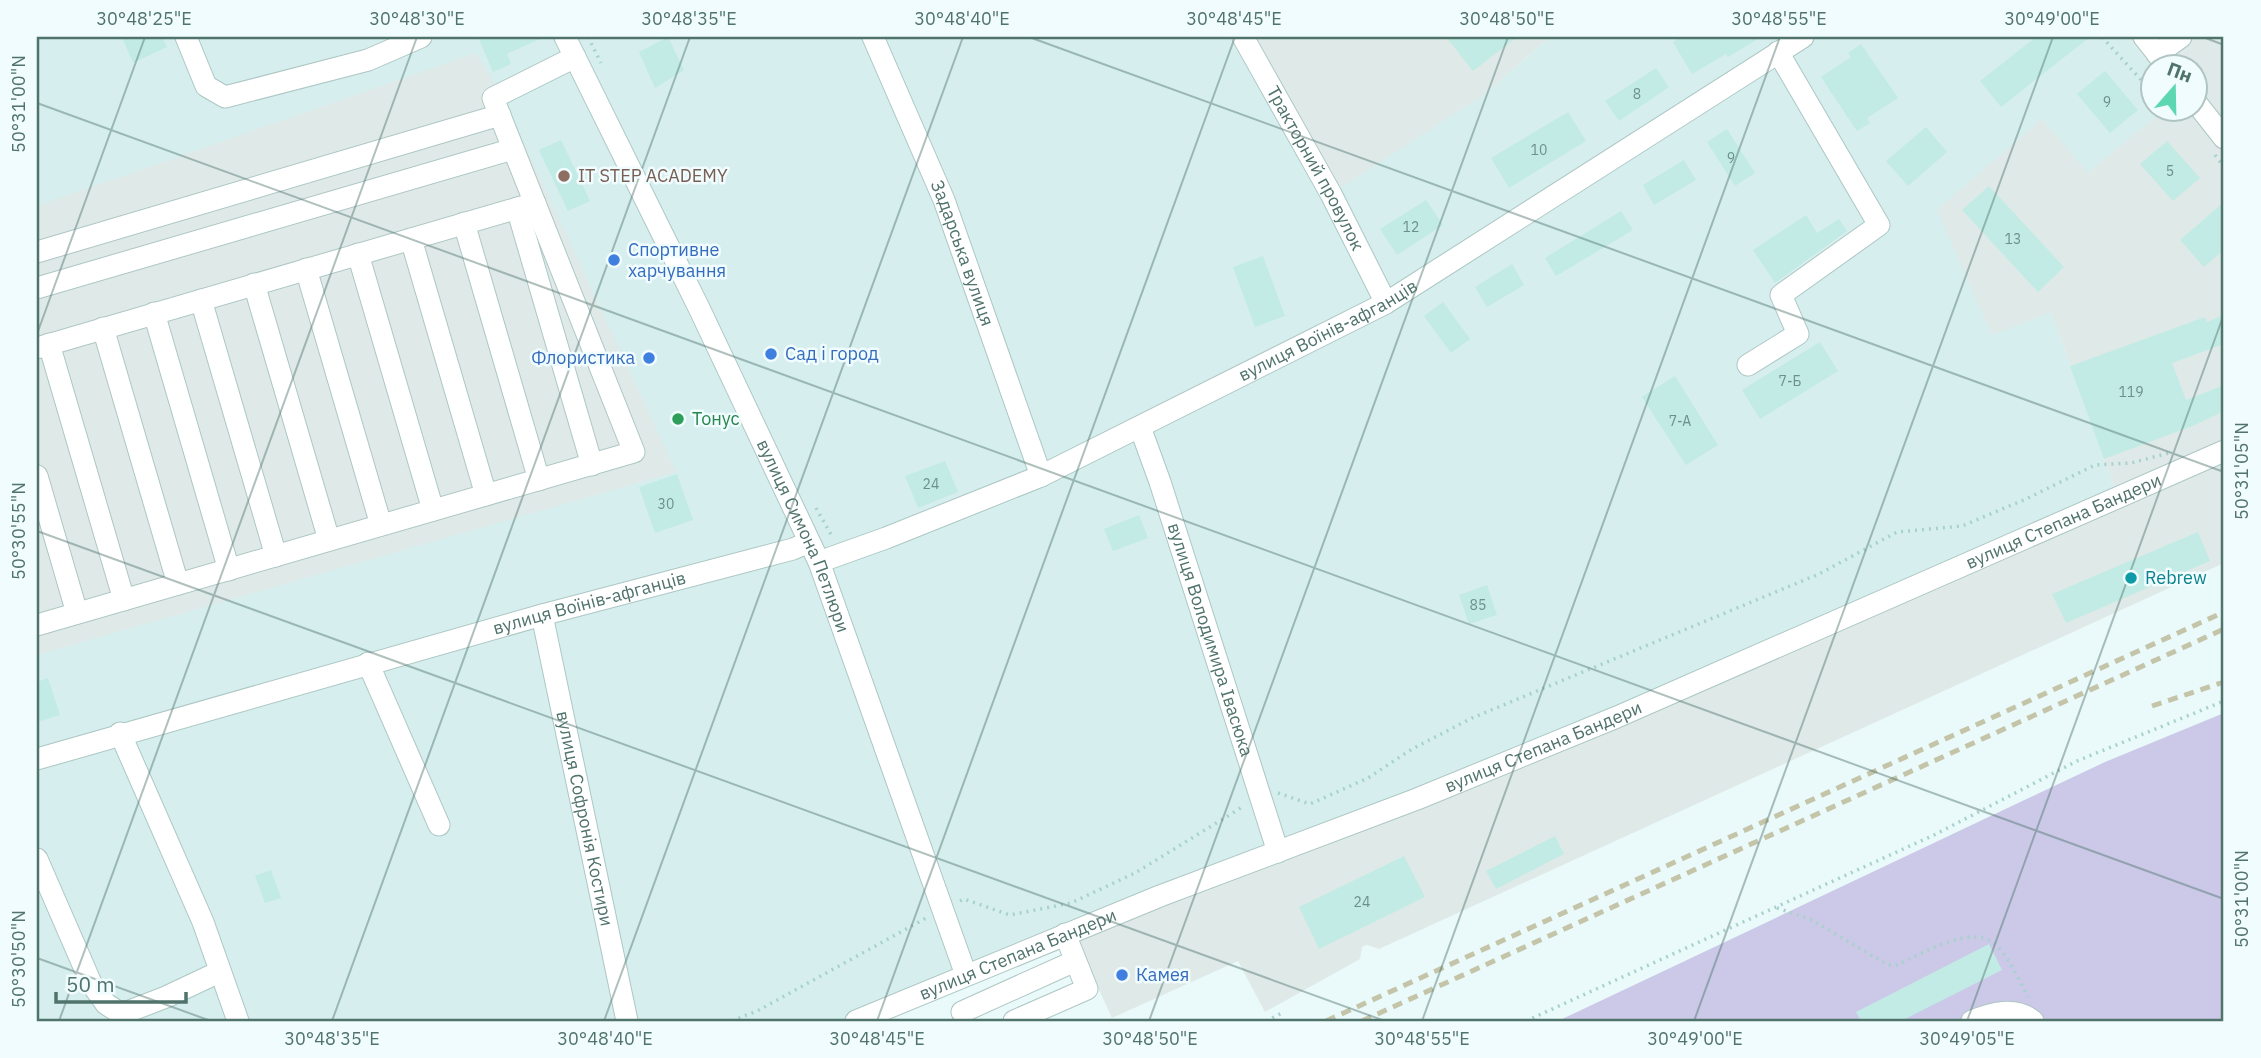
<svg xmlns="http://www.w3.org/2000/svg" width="2261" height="1058" viewBox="0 0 2261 1058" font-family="'IBM Plex Sans',sans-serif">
	<rect width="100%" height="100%" fill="#eaf9fa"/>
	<!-- residential -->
	<polygon fill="#d6eeee" points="37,37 1243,37 1486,93 1550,37 2128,37 2152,67 2152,108 2165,109 2088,174 2042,119 2051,312 2118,497 864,1021 37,1021"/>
	<!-- industrial -->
	<g fill="#dfeae8">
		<polygon points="1243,37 1550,37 1486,93 1331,194"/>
		<polygon points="2128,37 2224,37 2224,563 1379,949 1367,945 1362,947 1360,959 1265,1012 1238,961 1112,1018 1079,947 1065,934 1320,837 2118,497 2051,312 1992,335 1937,210 2042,119 2088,173 2165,109 2194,108 2194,66 2152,67"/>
		<polygon points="476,53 500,94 523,141 676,472 37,655 37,206"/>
	</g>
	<!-- green -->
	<polygon fill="#cbc9e7" points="2224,713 2224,1021 1558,1021 2105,762"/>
	<!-- building -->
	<g fill="#c2ebe5">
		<polygon points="122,37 162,37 167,47 133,63"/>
		<polygon points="478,37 544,37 507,54 511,64 493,72"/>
		<polygon points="668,37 684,70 655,88 639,52"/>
		<polygon points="1446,37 1517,37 1473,71"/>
		<polygon points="1681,37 1761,37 1728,57 1726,54 1692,74 1673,42"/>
		<polygon points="2036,37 2090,37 2001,107 1980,81"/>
		<polygon points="1861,44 1898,98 1867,118 1870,123 1857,131 1821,77 1851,57 1848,53"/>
		<polygon points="1656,68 1669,87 1619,121 1605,101"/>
		<polygon points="2105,71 2138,110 2110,133 2077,94"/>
		<polygon points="1568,112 1586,141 1509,188 1491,158"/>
		<polygon points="1926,127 1947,152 1908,186 1886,161"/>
		<polygon points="1727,129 1755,173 1735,186 1707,142"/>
		<polygon points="561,140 590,201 568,211 539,150"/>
		<polygon points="2167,141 2200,178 2173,201 2140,164"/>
		<polygon points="1684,160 1696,180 1654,205 1643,185"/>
		<polygon points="1989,186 2064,267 2038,292 1962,210"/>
		<polygon points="1426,200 1443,225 1397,255 1380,229"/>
		<polygon points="2224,202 2224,250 2204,267 2180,240"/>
		<polygon points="1621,211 1633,230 1556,276 1545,258"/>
		<polygon points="1806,215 1817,233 1839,219 1847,231 1775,283 1753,250"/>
		<polygon points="1263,256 1285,316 1255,327 1233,267"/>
		<polygon points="1512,264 1524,285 1487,307 1475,287"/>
		<polygon points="1443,302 1470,339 1451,353 1424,316"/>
		<polygon points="2224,315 2224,344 2172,363 2186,400 2224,385 2224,411 2195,425 2104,459 2070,366 2205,317 2207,322"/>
		<polygon points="1820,342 1838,371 1760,419 1742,390"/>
		<polygon points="1675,376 1718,445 1686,465 1642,397"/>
		<polygon points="945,461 958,492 918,508 905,476"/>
		<polygon points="677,474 693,520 655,533 639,487"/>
		<polygon points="1139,515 1148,538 1113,551 1104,529"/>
		<polygon points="2198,532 2210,561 2066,623 2052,594"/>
		<polygon points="1487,585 1497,615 1469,624 1459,595"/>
		<polygon points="48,678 60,715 37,722 37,682"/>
		<polygon points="1555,836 1564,854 1496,889 1486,871"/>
		<polygon points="1404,856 1425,897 1319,949 1299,907"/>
		<polygon points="271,870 281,898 265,903 255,876"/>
		<polygon points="1989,944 2002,970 1901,1021 1861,1021 1856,1012"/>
	</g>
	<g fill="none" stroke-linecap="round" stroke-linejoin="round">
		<!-- minor casing -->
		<g stroke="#acc7c4" stroke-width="23">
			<g id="minor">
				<polyline points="186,37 206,86 225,97 368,60 421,37"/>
				<path id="s1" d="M565,37L699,308L819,562L966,975"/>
				<path id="s2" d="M873,37L944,200L1041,476"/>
				<path id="s3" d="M1243,37L1331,194L1386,303"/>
				<polyline points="2144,37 2167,66"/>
				<polyline points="2157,54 2181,37"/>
				<polyline points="2194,100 2224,138"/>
				<polyline points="517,208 592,465"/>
				<polyline points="464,223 539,480"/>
				<polyline points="411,239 486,495"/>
				<polyline points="37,252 500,115"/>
				<polyline points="358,254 433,510"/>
				<polyline points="306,269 381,525"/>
				<polyline points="254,284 329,540"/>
				<polyline points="37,288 513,149"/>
				<polyline points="201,300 276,556"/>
				<polyline points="154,313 229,570"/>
				<polyline points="103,328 178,584"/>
				<polyline points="49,344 124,600"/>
				<polyline points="37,348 535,203"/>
				<polyline points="1748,365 1798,334 1781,295 1879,225 1778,52"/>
				<path id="s4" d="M1140,427L1160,482L1278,852"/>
				<polyline points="37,476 77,613"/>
				<path id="s5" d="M819,562L886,538L1041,476L1386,303L1803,37"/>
				<path id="s6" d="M542,615L627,1021"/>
				<polyline points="37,625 634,452 493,98 575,57"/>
				<polyline points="368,663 439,825"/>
				<polyline points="120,733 203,922 238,1021"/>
				<path id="s7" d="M37,759L542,615L793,549L809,542"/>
				<polyline points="37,859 91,983 106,1004 117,1011 127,1012 166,997 219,972"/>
				<polyline points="962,1012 1075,961"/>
				<path id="s8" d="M856,1021L1160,896L1417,799L1617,717L2224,451"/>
				<polyline points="1014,1021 1087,989 1065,934"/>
				<path d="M1972,1021C1991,1013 2015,1006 2033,1021"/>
			</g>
		</g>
		<!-- path -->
		<g stroke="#a7d2cc" stroke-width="3.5" stroke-dasharray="2 5" stroke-linecap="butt">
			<polyline points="588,37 601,63"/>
			<polyline points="2102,37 2152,92"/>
			<polyline points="2172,108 2182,117"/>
			<polyline points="2215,155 2224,167"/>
			<polyline points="816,508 833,538"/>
			<polyline points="1278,793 1310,804 1368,778 1412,749 1472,718 1819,574 1897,532 1962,526 2026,499 2095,465 2131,463 2169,453"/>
			<polyline points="960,901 964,899 1010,915 1071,903 1135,873 1244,806"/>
			<path d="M1777,908L1812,920L1888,965H1896C1922,955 1973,921 1997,946C2010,959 2019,981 2028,997"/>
			<polyline points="732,1021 759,1010 928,917"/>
			<polyline points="1266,1021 1282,1013"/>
			<polyline points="1526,1021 1934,835 2077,761 2224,701"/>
		</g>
		<!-- minor -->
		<use href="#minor" stroke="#fff" stroke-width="21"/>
		<!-- rail -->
		<g stroke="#c4c4a9" stroke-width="5" stroke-dasharray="10 7" stroke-linecap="butt">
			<polyline points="2152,706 2224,682"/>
			<polyline points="1326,1021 2224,612"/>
			<polyline points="1362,1021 2224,629"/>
		</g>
	</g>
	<!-- ticks -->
	<path fill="none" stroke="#50736c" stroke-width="2" stroke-opacity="0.45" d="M1029,37L2224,472M2203,37L2224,45M37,103L2224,899M37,334L145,37M37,531L1385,1021M37,958L211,1021M59,1021L417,37M332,1021L690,37M604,1021L963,37M877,1021L1235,37M1149,1021L1508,37M1422,1021L1780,37M1694,1021L2053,37M1967,1021L2224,314"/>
	<!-- markers -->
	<circle fill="#8d6e63" stroke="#f0fcfd" stroke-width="2.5" cx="564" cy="176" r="7"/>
	<g fill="#3f7fe0" stroke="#f0fcfd" stroke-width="2.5">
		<circle cx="614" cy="260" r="7"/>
		<circle cx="771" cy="354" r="7"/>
		<circle cx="649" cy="358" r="7"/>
		<circle cx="1122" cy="975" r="7"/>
	</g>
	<circle fill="#2e9e5b" stroke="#f0fcfd" stroke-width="2.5" cx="678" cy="419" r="7"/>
	<circle fill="#0f9aa8" stroke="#f0fcfd" stroke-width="2.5" cx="2131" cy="578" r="7"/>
	<g text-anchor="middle" stroke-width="5" stroke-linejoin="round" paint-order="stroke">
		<!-- number labels -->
		<g font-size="14" fill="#6c918a">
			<text x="1637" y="99">8</text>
			<text x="2107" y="107">9</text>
			<text x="1539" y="155">10</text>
			<text x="1731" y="163">9</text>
			<text x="2170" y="176">5</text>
			<text x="1411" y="232">12</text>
			<text x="2013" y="244">13</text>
			<text x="1790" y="386">7-Б</text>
			<text x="2131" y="397">119</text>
			<text x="1680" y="426">7-А</text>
			<text x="931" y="489">24</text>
			<text x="666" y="509">30</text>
			<text x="1478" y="610">85</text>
			<text x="1362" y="907">24</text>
		</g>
		<!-- street labels -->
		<g font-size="18" fill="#50736c" stroke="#f0fcfd">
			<text dy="6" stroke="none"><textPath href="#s3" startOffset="150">Тракторний провулок</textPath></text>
			<text dy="6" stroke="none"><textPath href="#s2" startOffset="234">Задарська вулиця</textPath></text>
			<text dy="6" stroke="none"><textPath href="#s5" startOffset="560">вулиця Воїнів-афганців</textPath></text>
			<text dy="6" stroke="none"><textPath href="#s8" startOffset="1307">вулиця Степана Бандери</textPath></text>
			<text dy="6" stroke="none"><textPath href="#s1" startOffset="553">вулиця Симона Петлюри</textPath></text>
			<text dy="6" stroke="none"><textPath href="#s7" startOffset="574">вулиця Воїнів-афганців</textPath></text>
			<text dy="6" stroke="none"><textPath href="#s4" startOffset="224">вулиця Володимира Івасюка</textPath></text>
			<text dy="6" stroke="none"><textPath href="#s8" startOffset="740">вулиця Степана Бандери</textPath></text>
			<text dy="6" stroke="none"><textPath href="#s6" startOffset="208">вулиця Софронія Костири</textPath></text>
			<text dy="6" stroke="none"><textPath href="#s8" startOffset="175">вулиця Степана Бандери</textPath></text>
		</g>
		<!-- education labels -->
		<g font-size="18" fill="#785e54" stroke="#f0fcfd" text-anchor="start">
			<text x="578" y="182">IT STEP ACADEMY</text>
		</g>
		<!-- shop labels -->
		<g font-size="18" fill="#366cbe" stroke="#f0fcfd" text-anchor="start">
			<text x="628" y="256">Спортивне<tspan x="628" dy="21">харчування</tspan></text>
			<text x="785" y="360">Сад і город</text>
			<text x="635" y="364" text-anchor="end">Флористика</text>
			<text x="1136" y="981">Камея</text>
		</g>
		<!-- leisure labels -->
		<g font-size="18" fill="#27864d" stroke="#f0fcfd" text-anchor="start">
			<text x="692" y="425">Тонус</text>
		</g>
		<!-- culture labels -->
		<g font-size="18" fill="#0d838f" stroke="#f0fcfd" text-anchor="start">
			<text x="2145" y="584">Rebrew</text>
		</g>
	</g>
	<!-- border -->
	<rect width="2261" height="1058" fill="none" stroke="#f0fcfd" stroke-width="77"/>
	<!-- north arrow -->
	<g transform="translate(2174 88) rotate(20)"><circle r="33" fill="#f0fcfd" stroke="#b0c5c3" stroke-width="2"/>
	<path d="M0-5L12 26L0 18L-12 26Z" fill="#5dd7b1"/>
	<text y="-10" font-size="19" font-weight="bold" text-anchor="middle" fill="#50736c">Пн</text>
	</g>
	<!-- scale -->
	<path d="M56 992v10h130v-10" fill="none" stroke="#50736c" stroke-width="3.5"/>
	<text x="66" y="992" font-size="21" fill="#50736c" stroke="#f0fcfd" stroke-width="5" paint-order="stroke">50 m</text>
	<rect x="38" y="38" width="2184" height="982" fill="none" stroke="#50736c" stroke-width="2.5"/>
	<g font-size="18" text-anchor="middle" fill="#50736c">
		<text x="144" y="25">30°48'25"E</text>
		<text x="417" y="25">30°48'30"E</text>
		<text x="689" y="25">30°48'35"E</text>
		<text x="962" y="25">30°48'40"E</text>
		<text x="1234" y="25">30°48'45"E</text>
		<text x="1507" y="25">30°48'50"E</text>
		<text x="1779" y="25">30°48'55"E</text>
		<text x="2052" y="25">30°49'00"E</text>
		<text transform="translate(19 104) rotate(-90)" y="6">50°31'00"N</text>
		<text transform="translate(2242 471) rotate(-90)" y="6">50°31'05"N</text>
		<text transform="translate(19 531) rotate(-90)" y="6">50°30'55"N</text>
		<text transform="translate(2242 899) rotate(-90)" y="6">50°31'00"N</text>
		<text transform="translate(19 959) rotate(-90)" y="6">50°30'50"N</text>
		<text x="332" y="1045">30°48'35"E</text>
		<text x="605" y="1045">30°48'40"E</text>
		<text x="877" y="1045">30°48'45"E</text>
		<text x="1150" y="1045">30°48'50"E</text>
		<text x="1422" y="1045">30°48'55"E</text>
		<text x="1695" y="1045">30°49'00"E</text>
		<text x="1967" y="1045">30°49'05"E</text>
	</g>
</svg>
